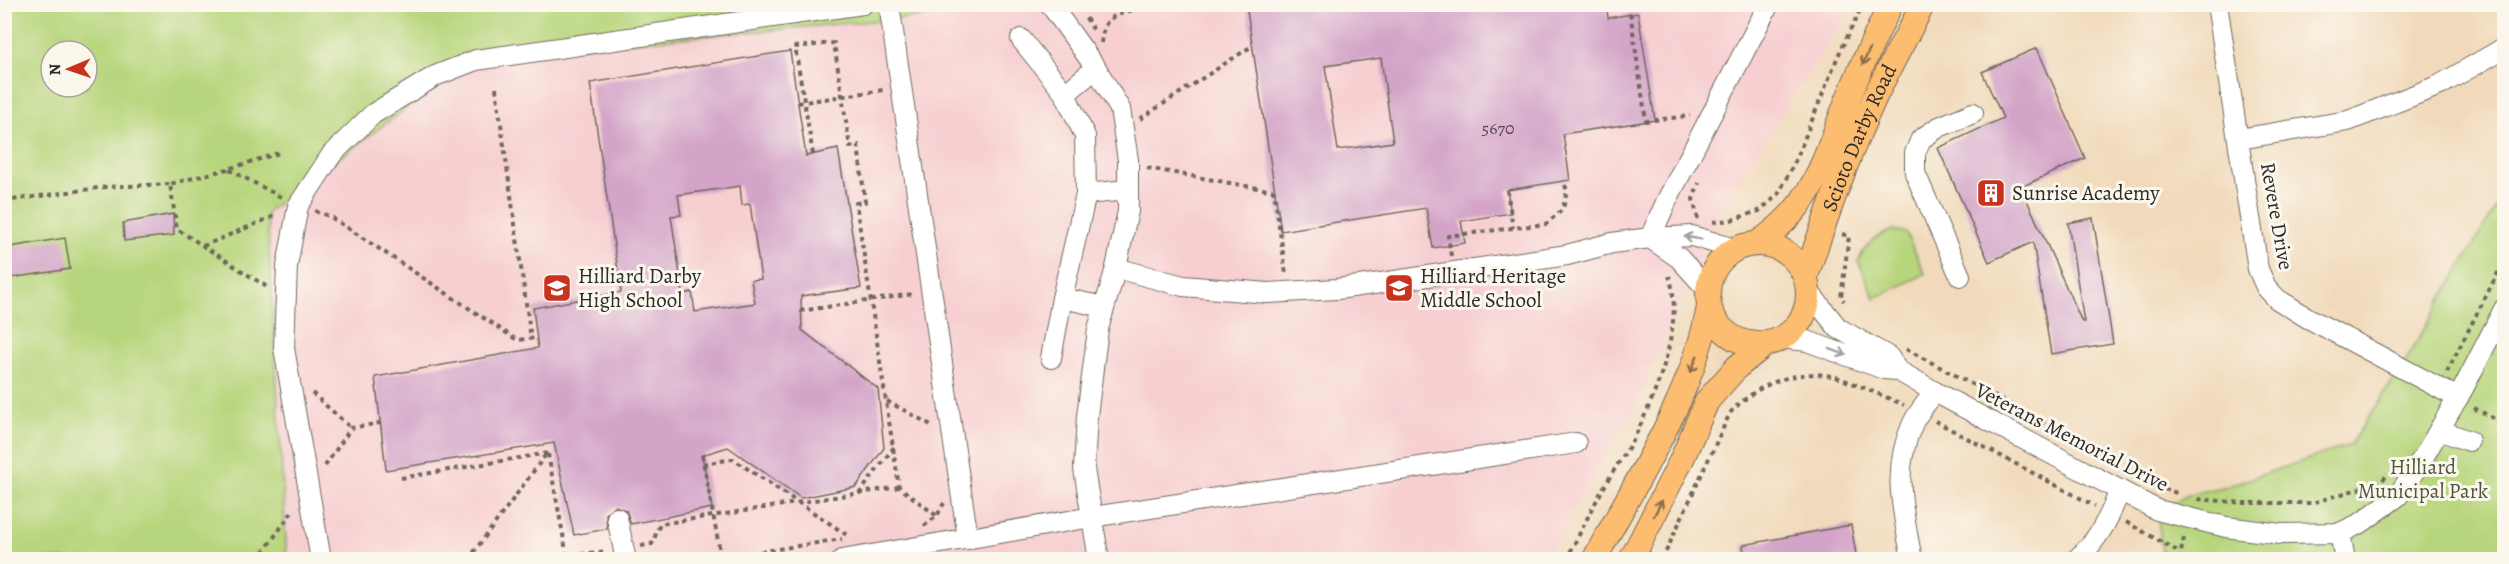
<svg xmlns="http://www.w3.org/2000/svg" width="2509" height="564" viewBox="0 0 2509 564" font-family="Alegreya,serif">
	<rect width="100%" height="100%" fill="#fbf7ec"/>
	<filter id="ink" filterUnits="userSpaceOnUse"><feTurbulence type="fractalNoise" baseFrequency=".0167" numOctaves="2"/><feDisplacementMap in="SourceGraphic" scale="12" xChannelSelector="R" yChannelSelector="G"/><feConvolveMatrix kernelMatrix="1 2 1 2 8 2 1 2 1" color-interpolation-filters="sRGB"/></filter>
	<filter id="wash" filterUnits="userSpaceOnUse"><feTurbulence type="fractalNoise" baseFrequency=".008" numOctaves="4" result="noise"/><feDisplacementMap in="SourceGraphic" scale="24" xChannelSelector="R" yChannelSelector="G"/><feGaussianBlur stdDeviation="1.35" result="paint"/><feColorMatrix in="noise" values="0 0 0 0 0 0 0 0 0 0 0 0 0 0 0 0 0 1.4 0 .05"/><feComposite in="paint" operator="in"/></filter>
	<g filter="url(#wash)">
		<rect width="100%" height="100%" fill="#f1dabb"/>
		<!-- built -->
		<path fill="#f7cfd1" fill-rule="evenodd" d="M4,5H1853L1725,201L1638,399L1546,560L5,559ZM51,51H87V87H51Z"/>
		<!-- green -->
		<g fill="#b7d57c" stroke="#718054" stroke-width="1.5" fill-rule="evenodd">
			<path d="M4,5H1054L476,56L267,212L287,560L5,559ZM51,51H87V87H51Z"/>
			<polygon points="2504,197 2504,559 2163,559 2157,510 2190,494 2228,486 2350,445 2402,367 2500,200"/>
			<path d="M1893,230L1906,233L1925,274L1875,298L1858,261C1867,243 1874,237 1893,230Z"/>
		</g>
		<g id="blocks">
			<!-- building -->
			<g fill="#d3a3c8" fill-rule="evenodd">
				<path d="M1246,4H1606L1608,18L1638,13L1655,120L1563,134L1570,180L1507,190L1511,213L1461,221L1465,243L1433,248L1426,208L1281,231ZM1381,58L1393,142L1338,150L1325,66Z"/>
				<polygon points="2037,48 2085,158 2021,187 2082,322 2084,322 2068,223 2093,218 2113,344 2051,354 2033,242 1989,262 1938,148 2003,118 1982,72"/>
				<path d="M790,51L806,156L838,149L861,288L801,296L802,330L878,389L884,448L856,487L801,498L728,447L702,455L712,508L631,524L626,510L615,506L606,514L607,529L574,535L554,443L386,470L375,377L538,348L533,308L621,292L590,83ZM740,186L742,205L750,204L761,279L751,280L755,303L695,312L692,292L683,294L671,216L681,215L678,195Z"/>
				<polygon points="173,214 174,235 124,241 123,223"/>
				<polygon points="65,238 70,269 4,279 4,248"/>
				<polygon points="1851,525 1857,560 1745,560 1743,545"/>
			</g>
		</g>
	</g>
	<g filter="url(#ink)">
		<use href="#blocks" fill-opacity="0" stroke="#70685d" stroke-width="1.5"/>
		<g fill="none" stroke-linecap="round" stroke-linejoin="round">
			<!-- minor casing -->
			<g stroke="#70685d" stroke-width="22">
				<g id="minor">
					<polyline points="889,4 968,539"/>
					<polyline points="1050,4 1096,68 1120,109 1128,160 1128,211 1116,268 1098,329 1087,416 1084,469 1099,560"/>
					<polyline points="2217,4 2258,269 2266,287 2277,299 2308,318 2458,398"/>
					<polyline points="1021,39 1065,94 1085,136 1086,194 1062,298 1051,358"/>
					<polyline points="1065,94 1096,68"/>
					<polyline points="2239,139 2348,121 2440,85 2504,48"/>
					<polyline points="1086,194 1128,190"/>
					<polyline points="1650,238 1667,200 1769,4"/>
					<polyline points="1650,238 1679,258 1708,290"/>
					<polyline points="1116,268 1183,286 1268,293 1337,289 1388,282 1567,255 1612,243 1650,238 1692,236 1735,249"/>
					<polyline points="1960,276 1915,173 1915,153 1921,139 1939,127 1973,113"/>
					<polyline points="1809,292 1838,328 1889,357 1897,370"/>
					<polyline points="1062,298 1104,307"/>
					<polyline points="1782,338 1807,341 1884,369 1897,370 1935,392 2157,510 2226,527 2281,534 2340,533 2361,523 2398,496 2424,456 2464,387 2504,309"/>
					<polyline points="2439,430 2469,441"/>
					<polyline points="617,518 626,560"/>
					<polyline points="2340,533 2345,560"/>
					<polyline points="321,560 284,348 287,266 298,206 332,154 373,114 435,76 476,60 863,4"/>
					<polyline points="842,560 1092,517 1576,443"/>
					<path d="M1912,560C1903,510 1891,471 1913,423C1918,412 1927,402 1935,392"/>
					<path d="M2076,560C2098,540 2109,519 2119,492"/>
				</g>
			</g>
			<!-- major casing -->
			<g stroke="#70685d" stroke-width="26">
				<g id="major">
					<circle cx="1758" cy="294" r="50"/>
					<path d="M1756,244C1816,205 1824,158 1849,96C1862,65 1876,34 1891,4"/>
					<path id="s1" d="M1806,276C1826,216 1847,157 1874,99C1889,67 1907,36 1923,4"/>
					<path d="M1594,560C1636,481 1693,395 1709,307"/>
					<polyline points="1631,560 1682,459 1707,401 1737,367 1767,343"/>
				</g>
			</g>
			<!-- path -->
			<g stroke="#70685d" stroke-width="4" stroke-dasharray="4.5 4.5" stroke-linecap="butt">
				<polyline points="1478,4 1478,6"/>
				<polyline points="1629,4 1646,121 1690,116"/>
				<polyline points="1086,18 1095,32"/>
				<path d="M1101,43C1102,35 1103,26 1109,20C1121,8 1162,7 1179,4"/>
				<polyline points="496,88 531,339"/>
				<polyline points="798,103 883,90"/>
				<polyline points="1140,119 1252,46"/>
				<polyline points="813,154 795,47 834,43 850,147 858,145 865,202 856,203 899,487 937,516"/>
				<polyline points="1147,168 1274,191 1286,274"/>
				<polyline points="228,169 170,184 177,229 267,287 267,289"/>
				<polyline points="1507,190 1513,228"/>
				<polyline points="281,197 228,169 282,152"/>
				<polyline points="4,201 105,187 170,184"/>
				<polyline points="315,211 331,217 517,340 537,338"/>
				<polyline points="1698,219 1693,199 1699,183"/>
				<polyline points="1713,222 1731,220 1759,211 1778,195 1797,157 1838,56 1863,4"/>
				<polyline points="1842,234 1849,236 1841,297 1844,301"/>
				<polyline points="203,246 277,215"/>
				<polyline points="1451,256 1448,236 1546,224 1563,209 1567,190 1563,181"/>
				<polyline points="800,311 913,294"/>
				<polyline points="1906,349 2078,441 2112,462"/>
				<polyline points="2447,372 2504,261"/>
				<polyline points="312,393 351,428"/>
				<polyline points="887,401 933,426"/>
				<polyline points="2474,408 2504,424"/>
				<polyline points="1935,421 2095,506"/>
				<polyline points="548,454 567,556"/>
				<polyline points="702,455 721,557"/>
				<polyline points="703,464 733,459 850,537"/>
				<polyline points="325,466 351,428 380,423"/>
				<polyline points="401,478 548,453"/>
				<polyline points="2155,486 2180,494"/>
				<polyline points="859,494 894,447"/>
				<polyline points="2198,499 2244,503 2312,503 2381,482 2386,476"/>
				<polyline points="2126,522 2181,553"/>
				<polyline points="924,526 937,516 944,503"/>
				<polyline points="641,546 652,544 660,524 899,487"/>
				<polyline points="258,560 294,509"/>
				<polyline points="468,560 547,453"/>
				<polyline points="568,560 567,556 606,551"/>
				<polyline points="707,560 842,539"/>
				<path d="M1566,560C1580,534 1592,507 1607,482C1616,466 1627,451 1636,434C1657,392 1685,322 1669,276"/>
				<path d="M1662,560L1730,413C1756,384 1800,366 1839,378C1861,386 1883,396 1904,405"/>
				<polyline points="2179,560 2185,534"/>
			</g>
			<!-- minor -->
			<use href="#minor" stroke="#fff" stroke-width="20"/>
			<!-- major -->
			<use href="#major" stroke="#fcbd6f" stroke-width="24"/>
		</g>
		<!-- one-way arrows -->
		<defs><path id="oneway-shaft" d="M-6 0H5M1.5-3L5.5 0L1.5 3" fill="none" stroke-width="1.6" stroke-linecap="round" stroke-linejoin="round" transform="scale(1.5)"/></defs>
		<g stroke="#896d4a">
			<use href="#oneway-shaft" transform="translate(1866 57) rotate(114)"/>
			<use href="#oneway-shaft" transform="translate(1694 364) rotate(111)"/>
			<use href="#oneway-shaft" transform="translate(1658 508) rotate(-64)"/>
		</g>
		<g stroke="#a0a0a0">
			<use href="#oneway-shaft" transform="translate(1693 238) rotate(-172)"/>
			<use href="#oneway-shaft" transform="translate(1838 352) rotate(20)"/>
		</g>
	</g>
	<!-- icons -->
	<defs>
		<g id="building-square" transform="scale(1.5)"><rect x="-9" y="-9" width="18" height="18" rx="4" fill="#c8321e" stroke="#fbf7ec"/><path d="M-4-6H4V6H1V3H-1V6H-4ZM-2.5-4.3h1.7v1.8h-1.7ZM.8-4.3h1.7v1.8H.8ZM-2.5-1h1.7V.8h-1.7ZM.8-1h1.7V.8H.8Z" fill="#fff"/></g>
		<g id="school-square" transform="scale(1.5)"><rect x="-9" y="-9" width="18" height="18" rx="4" fill="#c8321e" stroke="#fbf7ec"/><path d="M0-5L7-2L0 1L-7-2ZM-4 1L0 2.5L4 1V4Q0 6-4 4Z" fill="#fff"/></g>
	</defs>
	<g fill-rule="evenodd">
		<use href="#building-square" x="1991" y="193"/>
		<use href="#school-square" x="557" y="288"/>
		<use href="#school-square" x="1399" y="288"/>
	</g>
	<g text-anchor="middle" stroke-width="6" stroke-linejoin="round" paint-order="stroke">
		<!-- number labels -->
		<g font-size="18" fill="#554952">
			<text x="1498" y="134">5670</text>
		</g>
		<!-- street labels -->
		<g font-size="21" fill="#2b2b2b" stroke="#fbf7ec">
			<text dy="7" stroke="none"><textPath href="#s1" startOffset="148">Scioto Darby Road</textPath></text>
			<text transform="translate(2277 216) rotate(80)" y="7">Revere Drive</text>
			<text transform="translate(2072 437) rotate(27)" y="7">Veterans Memorial Drive</text>
		</g>
		<!-- poi labels -->
		<g font-size="21" fill="#2b2b2b" stroke="#fbf7ec" text-anchor="start">
			<text x="2012" y="200">Sunrise Academy</text>
			<text x="578" y="283">Hilliard Darby<tspan x="578" dy="24">High School</tspan></text>
			<text x="1420" y="283">Hilliard Heritage<tspan x="1420" dy="24">Middle School</tspan></text>
		</g>
		<!-- park labels -->
		<g font-size="21" fill="#4e563f" stroke="#fbf7ec">
			<text x="2423" y="474">Hilliard<tspan x="2423" dy="24">Municipal Park</tspan></text>
		</g>
	</g>
	<!-- margin -->
	<rect width="2509" height="564" fill="none" stroke="#fbf7ec" stroke-width="24"/>
	<!-- north arrow -->
	<g transform="translate(69 69) rotate(268)"><circle r="28" fill="#fbf7ec" stroke="#a8a59f" stroke-width="1.5"/>
	<path d="M0-4.5L10 22L0 15L-10 22Z" fill="#c8321e"/>
	<text y="-9" font-size="16" font-weight="bold" text-anchor="middle" fill="#2b2b2b">N</text>
	</g>
</svg>
